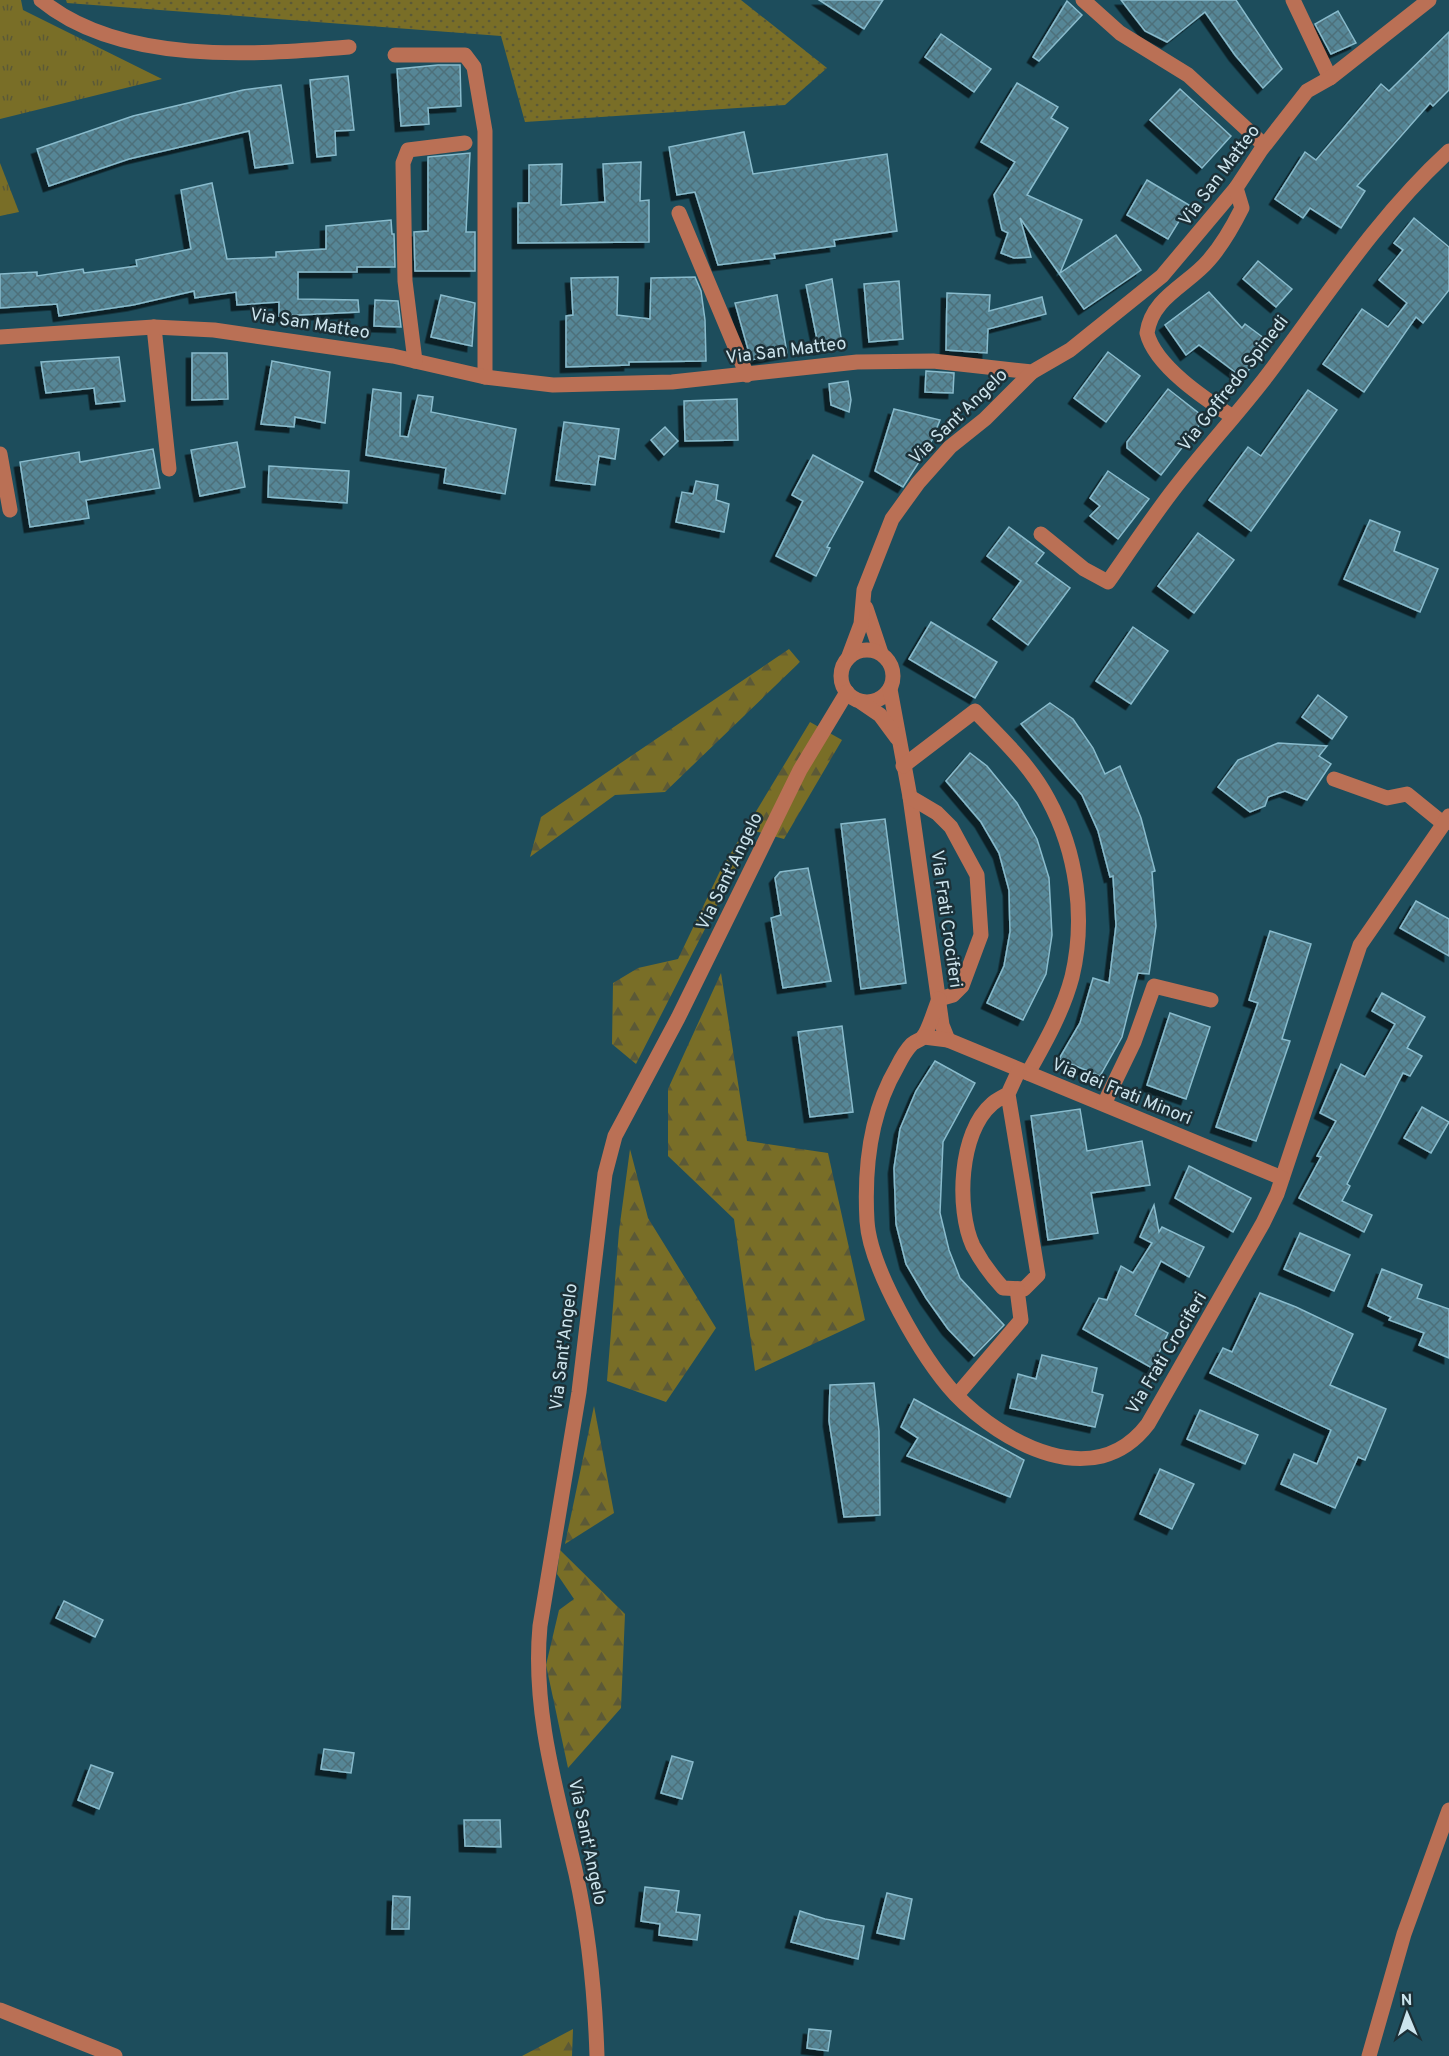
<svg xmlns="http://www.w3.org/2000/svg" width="1449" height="2056" viewBox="0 0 1449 2056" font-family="Overpass,sans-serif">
	<defs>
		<pattern id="grass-tufts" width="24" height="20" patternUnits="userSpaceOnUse" patternTransform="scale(1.5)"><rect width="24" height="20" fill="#796e27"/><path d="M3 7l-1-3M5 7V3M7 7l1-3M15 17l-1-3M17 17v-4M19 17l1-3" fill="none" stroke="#5b5937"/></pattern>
		<pattern id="forest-firs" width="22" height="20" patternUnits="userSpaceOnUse" patternTransform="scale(1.5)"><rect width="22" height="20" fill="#796e27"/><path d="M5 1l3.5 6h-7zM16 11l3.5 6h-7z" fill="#5b5937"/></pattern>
		<pattern id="park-dots" width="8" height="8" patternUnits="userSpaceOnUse" patternTransform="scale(1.5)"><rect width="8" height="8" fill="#796e27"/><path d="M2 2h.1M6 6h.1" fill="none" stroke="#5b5937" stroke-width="1.8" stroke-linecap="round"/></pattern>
		<pattern id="building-cross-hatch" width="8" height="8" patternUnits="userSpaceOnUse" patternTransform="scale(1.5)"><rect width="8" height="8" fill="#568696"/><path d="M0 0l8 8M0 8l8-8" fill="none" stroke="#4d6f7a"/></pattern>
		<filter id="shadow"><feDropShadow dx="-5.5" dy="5.5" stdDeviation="0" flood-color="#0009"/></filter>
	</defs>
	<rect width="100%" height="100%" fill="#1d4d5c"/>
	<!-- grass -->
	<g fill="url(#grass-tufts)">
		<polygon points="0,0 21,0 23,10 162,79 0,119"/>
		<polygon points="0,163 19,212 0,216"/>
	</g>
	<!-- forest -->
	<g fill="url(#forest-firs)">
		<polygon points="789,649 800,662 665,792 615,795 530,857 541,817"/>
		<polygon points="810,722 842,740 784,839 755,831 636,1064 612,1044 613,983 638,968 678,959 720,871"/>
		<polygon points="721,973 747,1141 828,1153 865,1320 755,1371 734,1219 668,1156 668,1089"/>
		<polygon points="630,1149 648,1218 716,1328 666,1402 607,1381 619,1231"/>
		<polygon points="594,1406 614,1513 565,1544"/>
		<polygon points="560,1550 625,1614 621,1708 568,1768 546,1665 559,1610 574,1599 557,1574"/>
		<polygon points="573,2029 572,2056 522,2056"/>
	</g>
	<!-- park -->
	<polygon fill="url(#park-dots)" points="66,0 741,0 827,68 785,105 525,122 501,36 67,3"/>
	<!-- building -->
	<g fill="url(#building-cross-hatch)" stroke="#89bbcc" stroke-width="1.5" filter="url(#shadow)">
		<polygon points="819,0 883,0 864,29"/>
		<polygon points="1121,0 1236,0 1282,69 1263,88 1235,55 1205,12 1167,42 1145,31"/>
		<polygon points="1067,1 1082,15 1039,61 1033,57"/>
		<polygon points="1338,11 1356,43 1331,54 1315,24"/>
		<polygon points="1449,32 1449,90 1433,106 1430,103 1357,186 1365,191 1341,228 1310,208 1303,218 1275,199 1305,152 1316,160 1381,84 1389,91"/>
		<polygon points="941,34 991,69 974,92 925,57"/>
		<polygon points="438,65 460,65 461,106 428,108 429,124 401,126 397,69"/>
		<polygon points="348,76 354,130 335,131 336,155 317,157 310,80"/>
		<polygon points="1017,83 1058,107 1051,118 1068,128 1027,195 1082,220 1060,273 1116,235 1141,270 1084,309 1020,218 1031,257 1014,258 1001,253 1008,233 1002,230 994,195 1015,162 981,142"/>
		<polygon points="281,85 293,163 255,168 249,131 129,159 49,186 37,149 133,116 243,90"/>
		<polygon points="1180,89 1231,136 1202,168 1150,120"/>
		<polygon points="744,132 753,174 887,154 897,231 834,240 835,246 774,254 775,258 718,265 695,192 677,195 669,147"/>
		<polygon points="470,153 466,232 475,232 475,271 415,271 414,232 428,231 428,157"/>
		<polygon points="641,162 640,201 649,200 649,242 518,243 518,203 529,203 529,165 562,164 561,205 605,202 603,164"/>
		<polygon points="1147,180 1189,205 1168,239 1127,215"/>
		<polygon points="212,183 227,259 276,257 276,252 326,249 326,226 391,220 392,234 394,234 395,267 357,267 357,272 298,272 298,299 358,300 359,312 279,316 279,302 237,305 236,292 195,298 194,291 133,305 59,316 57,304 0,308 0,274 37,272 37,276 83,269 84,273 137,266 136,260 191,249 181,190"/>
		<polygon points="1414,218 1449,247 1449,290 1423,323 1416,317 1364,392 1323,364 1362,309 1388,327 1407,303 1379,280 1403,250 1394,243"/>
		<polygon points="1258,261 1292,289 1276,307 1243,279"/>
		<polygon points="618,277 617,315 650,319 651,278 695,277 701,291 705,320 706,361 629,362 629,365 566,367 566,316 573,315 571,278"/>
		<polygon points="832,279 842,344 819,349 806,285"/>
		<polygon points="899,281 903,339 869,342 864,284"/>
		<polygon points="1209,292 1242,328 1245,324 1269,342 1243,378 1199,345 1186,355 1165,325"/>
		<polygon points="947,293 990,295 989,311 1042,297 1046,314 988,329 987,353 946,350"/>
		<polygon points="441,295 475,303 472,346 431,337"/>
		<polygon points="777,295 787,353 751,360 735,303"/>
		<polygon points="375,300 398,301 401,327 374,326"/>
		<polygon points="1108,352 1140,376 1106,422 1074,398"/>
		<polygon points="192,353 227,353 228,399 192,400"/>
		<polygon points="119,357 125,401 96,404 94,388 46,393 41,362"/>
		<polygon points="272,361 330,372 325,423 295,417 294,427 261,424"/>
		<polygon points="926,371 954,373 953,393 925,392"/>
		<polygon points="848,381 851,400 849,412 831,405 829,384"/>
		<polygon points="373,389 401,393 400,436 408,437 418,395 433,397 431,412 516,429 505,494 444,483 446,468 366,455"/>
		<polygon points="1168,389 1205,418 1161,475 1127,448 1127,442"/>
		<polygon points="1308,390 1337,410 1251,531 1209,500 1248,447 1261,456"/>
		<polygon points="737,399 738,440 685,441 684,401"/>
		<polygon points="894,409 940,420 930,445 903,487 875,471"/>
		<polygon points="564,422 619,429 615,459 599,456 595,485 556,480"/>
		<polygon points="665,427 678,441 664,455 651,440"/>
		<polygon points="237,442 245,487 200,496 191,450"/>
		<polygon points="153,449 160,488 86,500 89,518 30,527 20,462 79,452 80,462"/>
		<polygon points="813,455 863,482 827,547 830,548 816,576 776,556 803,501 792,495"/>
		<polygon points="269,466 349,471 347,503 268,497"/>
		<polygon points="1108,471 1149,499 1118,539 1090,516 1100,506 1090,498"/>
		<polygon points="696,481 718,485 716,500 729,504 724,532 676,522 682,492 693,494"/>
		<polygon points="1370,520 1400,532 1394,551 1438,569 1420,612 1344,579"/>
		<polygon points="1009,527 1044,553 1036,563 1070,588 1028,645 993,619 1021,581 987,556"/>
		<polygon points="1198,533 1234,560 1194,613 1158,586"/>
		<polygon points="931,622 997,662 975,698 909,659"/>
		<polygon points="1133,627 1168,651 1131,704 1096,681"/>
		<polygon points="1318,695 1347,717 1332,739 1302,717"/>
		<polygon points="1050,703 1073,719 1093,748 1105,774 1120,766 1141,818 1155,871 1152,872 1156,926 1149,974 1138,973 1122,1037 1100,1076 1059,1059 1080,1023 1093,978 1109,983 1116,925 1113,876 1110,877 1098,831 1082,795 1021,724"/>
		<polygon points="1278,743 1327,746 1319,756 1331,764 1307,800 1285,791 1268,797 1265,806 1250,812 1218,787 1238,760"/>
		<polygon points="970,753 987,766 1017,803 1037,839 1049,878 1052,935 1046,974 1023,1020 987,1003 1004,966 1010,932 1009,890 999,853 981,822 946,781"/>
		<polygon points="885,819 906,983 861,989 841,824"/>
		<polygon points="808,868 831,981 783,988 771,918 781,915 775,878 780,872"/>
		<polygon points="1416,901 1449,919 1449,956 1400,928"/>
		<polygon points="1270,931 1311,944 1282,1039 1290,1041 1256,1141 1216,1127 1258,1003 1249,1000"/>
		<polygon points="1382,993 1425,1017 1407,1048 1422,1056 1410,1076 1403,1073 1347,1184 1350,1186 1342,1201 1372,1215 1364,1232 1299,1198 1321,1157 1317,1156 1336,1121 1320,1113 1341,1064 1365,1077 1395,1024 1372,1011"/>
		<polygon points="1170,1013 1210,1027 1186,1099 1147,1085"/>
		<polygon points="842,1026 853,1112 810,1117 798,1032"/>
		<polygon points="935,1061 975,1083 943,1142 940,1213 949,1250 960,1278 1004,1325 974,1356 948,1329 926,1298 906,1264 896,1224 894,1168 900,1129 916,1091"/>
		<polygon points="1422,1107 1449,1122 1431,1153 1404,1138"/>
		<polygon points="1080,1109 1087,1151 1142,1141 1150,1185 1091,1193 1098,1233 1048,1240 1031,1116"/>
		<polygon points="1189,1166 1251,1198 1233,1232 1175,1198"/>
		<polygon points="1154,1205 1159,1232 1162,1227 1204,1247 1189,1277 1161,1261 1135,1315 1168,1333 1152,1368 1083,1329 1099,1298 1107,1300 1121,1266 1133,1273 1152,1243 1140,1237"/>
		<polygon points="1300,1233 1350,1255 1334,1291 1284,1269"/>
		<polygon points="1382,1269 1422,1285 1417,1298 1449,1309 1449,1358 1419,1345 1424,1333 1389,1320 1391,1317 1368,1306"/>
		<polygon points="1260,1293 1296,1307 1353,1334 1330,1385 1386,1409 1365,1460 1358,1457 1335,1508 1281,1484 1294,1454 1317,1464 1331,1430 1210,1373 1223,1348 1232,1352"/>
		<polygon points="1042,1355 1097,1368 1092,1392 1103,1395 1095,1427 1010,1408 1018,1374 1036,1379"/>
		<polygon points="874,1383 879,1431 880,1515 844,1517 829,1421 830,1385"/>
		<polygon points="914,1399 1024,1460 1010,1497 907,1456 918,1438 901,1427"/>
		<polygon points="1200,1410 1258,1435 1245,1464 1187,1439"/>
		<polygon points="1160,1469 1194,1484 1172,1529 1140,1514"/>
		<polygon points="64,1601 103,1620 95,1637 56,1618"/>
		<polygon points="324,1749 354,1753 351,1773 321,1769"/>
		<polygon points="672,1756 693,1762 682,1799 661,1793"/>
		<polygon points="91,1765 113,1773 99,1809 78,1800"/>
		<polygon points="464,1820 500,1820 501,1847 465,1846"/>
		<polygon points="645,1887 679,1891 676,1912 700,1915 697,1940 659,1935 660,1924 641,1921"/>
		<polygon points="887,1893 912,1899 904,1939 877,1933"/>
		<polygon points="393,1896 410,1897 409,1929 392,1929"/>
		<polygon points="800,1911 825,1919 864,1926 858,1959 791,1942"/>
		<polygon points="809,2029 831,2031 828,2051 807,2048"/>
	</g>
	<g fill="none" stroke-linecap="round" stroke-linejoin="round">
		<!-- minor -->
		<g stroke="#ba7055" stroke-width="15">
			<path d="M41,0C120,65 253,55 349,47"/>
			<polyline points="1083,0 1120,33 1188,75 1264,145"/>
			<polyline points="1293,0 1330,78"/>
			<polyline points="395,55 465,55 474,67 485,131 485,377"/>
			<polyline points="679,213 747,375"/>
			<polyline points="154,327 169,469"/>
			<polyline points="0,337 154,327 214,330 393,356 485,377 553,385 672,382 857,362 933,361 1032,372 1070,350 1162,276 1236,188 1261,150 1307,91 1330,78 1429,0"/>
			<polyline points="415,361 405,281 403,163 408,150 465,143"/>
			<path d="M1233,417C1205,399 1155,366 1147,333C1152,297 1188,285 1209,260C1222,245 1233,226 1242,208L1236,188"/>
			<polyline points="0,454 10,510"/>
			<path d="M1041,534L1084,569L1108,582C1129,552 1149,522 1171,493C1202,452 1238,414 1269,373C1326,297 1378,216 1449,151"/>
			<polyline points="866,608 881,653"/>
			<circle cx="867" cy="676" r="26"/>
			<polyline points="849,656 861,624 864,590 892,519 918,483 950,447 985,419 1032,372"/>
			<polyline points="890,689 910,797 942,1025 948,1040"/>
			<polyline points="861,702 880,715 897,738"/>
			<path d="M903,766L975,711C1001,738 1030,765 1048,799C1077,852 1086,918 1072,977C1063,1011 1045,1043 1028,1073"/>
			<polyline points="1334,779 1387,798 1407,794 1444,824"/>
			<polyline points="910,797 937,813 951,827 977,875 981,935 962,986 953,995 939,999"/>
			<path d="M939,999C935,1008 929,1030 923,1037C921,1040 915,1041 912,1044C906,1050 901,1059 897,1067C870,1113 864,1168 867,1221C870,1269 923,1359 955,1394C1003,1444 1095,1494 1148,1424L1263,1223L1277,1194L1360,945L1449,816"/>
			<polyline points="924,1037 948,1040 1282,1178"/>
			<path d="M1008,1094C1003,1097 996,1100 992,1104C959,1132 956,1209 973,1246C981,1261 991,1275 1003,1288L1024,1289L1038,1275L1008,1094L1019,1070"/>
			<polyline points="1104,1104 1134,1042 1154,986 1211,1000"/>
			<polyline points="957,1395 1021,1320 1017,1289"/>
			<polyline points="0,2010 115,2056"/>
			<path d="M597,2056C595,1995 589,1933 576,1874C557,1792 532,1711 540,1626L579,1392L605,1174L615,1136L678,1018L800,770L847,692"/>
			<polyline points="1369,2056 1404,1934 1449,1810"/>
		</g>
	</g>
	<g text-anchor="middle" stroke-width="5" stroke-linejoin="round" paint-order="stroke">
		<!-- street labels -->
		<g font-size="18" fill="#cce4ed" stroke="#1c3037">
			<text transform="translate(1219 175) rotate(-53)" y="6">Via San Matteo</text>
			<text transform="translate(310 323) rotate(9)" y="6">Via San Matteo</text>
			<text transform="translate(786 350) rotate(-7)" y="6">Via San Matteo</text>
			<text transform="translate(1233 383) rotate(-52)" y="6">Via Goffredo Spinedi</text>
			<text transform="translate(958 416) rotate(-44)" y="6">Via Sant'Angelo</text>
			<text transform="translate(729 871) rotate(-64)" y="6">Via Sant'Angelo</text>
			<text transform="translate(947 919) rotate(82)" y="6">Via Frati Crociferi</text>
			<text transform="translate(1122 1091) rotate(22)" y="6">Via dei Frati Minori</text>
			<text transform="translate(563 1347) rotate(-83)" y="6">Via Sant'Angelo</text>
			<text transform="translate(1166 1353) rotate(-59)" y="6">Via Frati Crociferi</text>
			<text transform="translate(588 1842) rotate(78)" y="6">Via Sant'Angelo</text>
		</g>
	</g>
	<!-- north arrow -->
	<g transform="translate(1407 2014) rotate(358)" stroke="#1c3037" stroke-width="4.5" paint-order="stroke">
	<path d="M0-4.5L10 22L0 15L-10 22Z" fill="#cce4ed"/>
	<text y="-9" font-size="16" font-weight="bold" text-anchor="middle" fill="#cce4ed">N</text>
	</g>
</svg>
